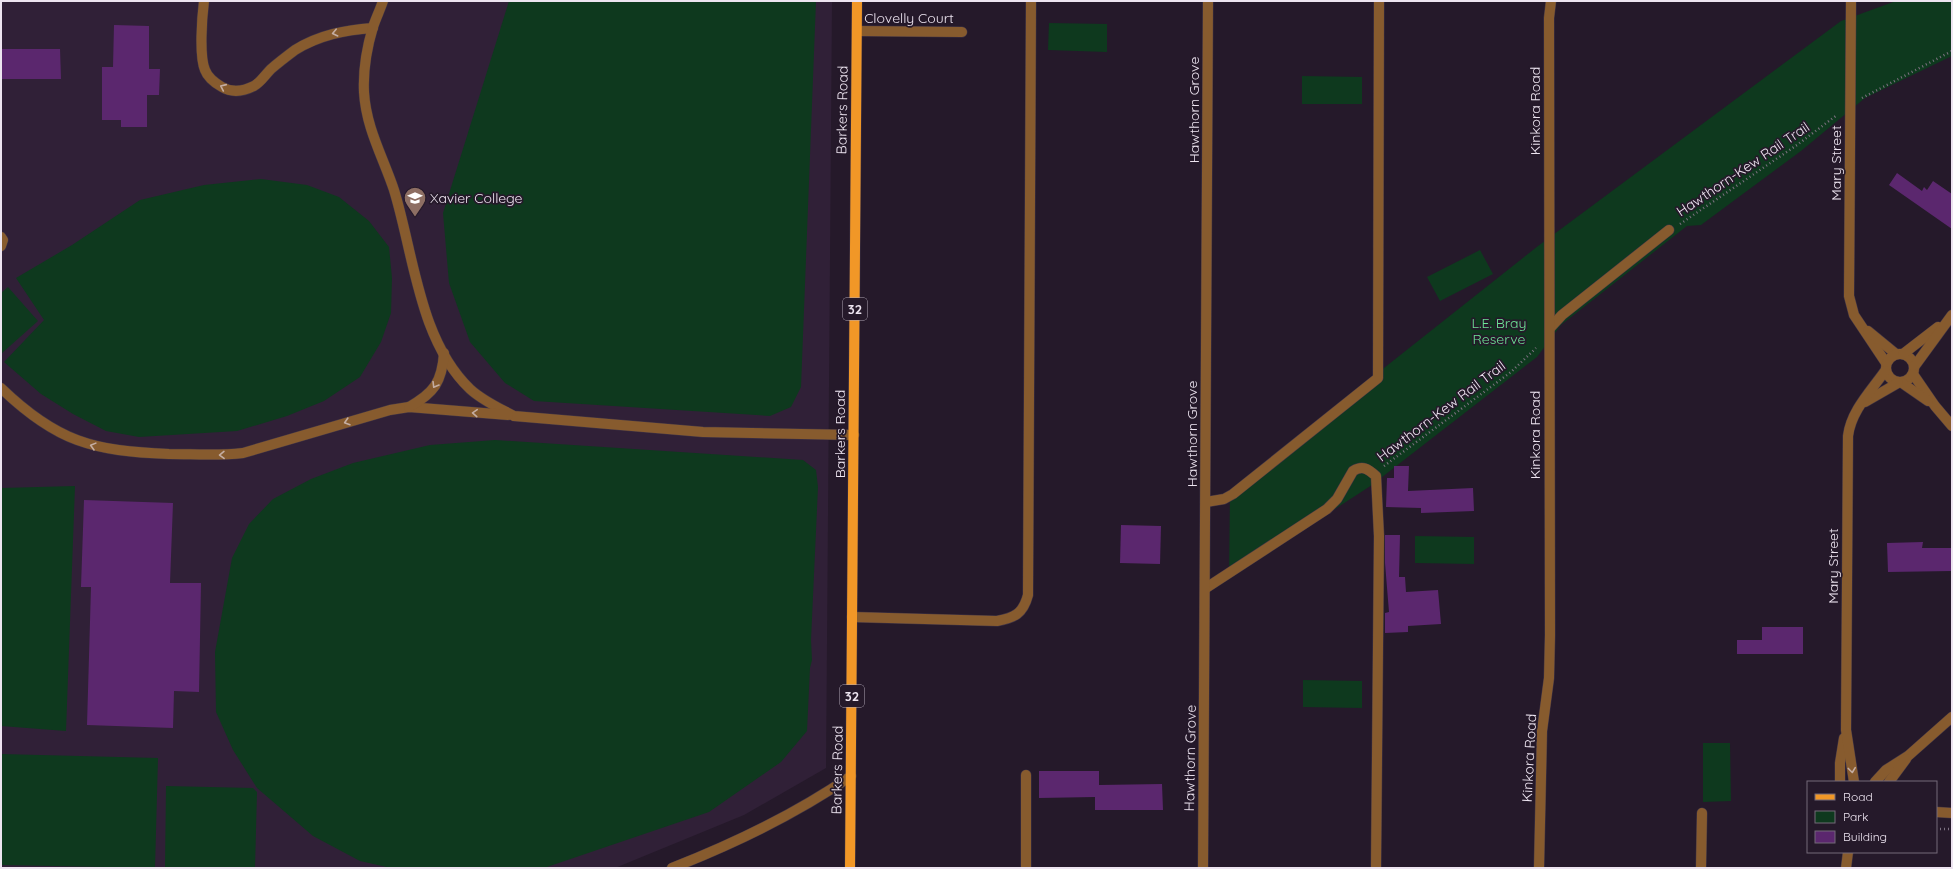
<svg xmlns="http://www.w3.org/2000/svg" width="1953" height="869" viewBox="0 0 1953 869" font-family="Quicksand,sans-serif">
	<rect width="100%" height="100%" fill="#25192a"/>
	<!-- built -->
	<polygon fill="#302037" points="1,1 832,1 826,768 744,815 615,868 1,868"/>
	<!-- green -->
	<g fill="#0e391e">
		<polygon points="509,1 816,1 801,387 791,407 770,416 534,401 505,383 470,342 449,283 443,213"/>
		<polygon points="1896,1 1952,1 1952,56 1865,98 1801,151 1701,225 1687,226 1561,325 1537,357 1404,460 1372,485 1229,578 1230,490 1538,246 1841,21"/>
		<polygon points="1049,23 1107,24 1107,52 1048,50"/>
		<polygon points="1302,76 1362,77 1362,104 1302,104"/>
		<polygon points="261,179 307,185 339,197 369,221 389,247 392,278 391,313 381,342 360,377 324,401 287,416 237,431 139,437 106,431 73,414 41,394 4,362 44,320 16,278 72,245 140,200 204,185"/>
		<polygon points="1480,250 1493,274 1440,301 1427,277"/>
		<polygon points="8,287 38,321 1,354 1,293"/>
		<polygon points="495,440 803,460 816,470 818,487 811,640 812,660 810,668 807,731 781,762 709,812 544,868 391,868 360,861 313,836 257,788 233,750 216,712 215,652 232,558 249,524 273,499 311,479 353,463 430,445"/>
		<polygon points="75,486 66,731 1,726 1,488"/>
		<polygon points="1415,536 1474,537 1474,564 1415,563"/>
		<polygon points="1303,680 1362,681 1362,708 1303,707"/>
		<polygon points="1703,743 1730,743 1731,801 1703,802"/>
		<polygon points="1,754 158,758 155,868 1,865"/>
		<polygon points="166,786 253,788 257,792 255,868 165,868"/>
	</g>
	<!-- building -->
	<g fill="#5b276e">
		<polygon points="114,25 149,26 149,69 160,69 159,95 147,95 147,127 121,127 121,120 102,120 102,67 113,67"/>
		<polygon points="1,49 60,49 61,79 1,79"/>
		<polygon points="1897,173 1922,191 1924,187 1927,190 1933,181 1952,194 1952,229 1889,185"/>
		<polygon points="1394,466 1409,466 1408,491 1473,488 1474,511 1421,513 1421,508 1386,507 1387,478 1394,478"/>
		<polygon points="84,500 173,503 170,583 201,583 199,692 174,691 173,728 87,725 91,587 81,587"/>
		<polygon points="1121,525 1161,526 1160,564 1120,563"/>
		<polygon points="1385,535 1400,535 1399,577 1405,577 1406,592 1438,590 1441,624 1408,626 1408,632 1385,633 1385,613 1389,612 1385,563"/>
		<polygon points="1923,542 1922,548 1952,548 1952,571 1888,572 1887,543"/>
		<polygon points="1762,627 1803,627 1803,654 1737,654 1737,640 1762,640"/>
		<polygon points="1039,771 1099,771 1099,785 1162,784 1163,810 1095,810 1095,797 1039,798"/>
	</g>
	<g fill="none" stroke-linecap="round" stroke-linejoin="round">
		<!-- minor casing -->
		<g stroke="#413546" stroke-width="11">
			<g id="minor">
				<path d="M204,1C202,17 199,56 205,70C208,78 215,83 222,87C232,93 244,91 254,86C261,82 265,75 271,69C278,63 287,56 295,50C319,35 345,30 373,28"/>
				<path d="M383,1C380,10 376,18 373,27C367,47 363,71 364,92C366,128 383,157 394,190C414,255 419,340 470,389C483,401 499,408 514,416L703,432L854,435"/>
				<polyline points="1851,1 1849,296 1854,315 1886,363"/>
				<polyline points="857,31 962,32"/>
				<polyline points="1,237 3,240 1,246"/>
				<polyline points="1550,328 1562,315 1669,230"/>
				<polyline points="1868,331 1896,354"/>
				<circle cx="1900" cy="368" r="14"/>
				<polyline points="1903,354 1938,327"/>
				<polyline points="1914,367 1952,315"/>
				<polyline points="1913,374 1935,406 1952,426"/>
				<polyline points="1902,383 1928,401"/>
				<path d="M1,388C57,442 93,451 169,454C194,454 218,456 243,453L390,410L409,407L508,415"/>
				<polyline points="1865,402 1898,383"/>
				<path d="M409,407C434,393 442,382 444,353"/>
				<polyline points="1206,502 1224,499 1233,494 1378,378 1379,1"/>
				<path d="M1206,588L1327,509L1337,499L1353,471C1363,465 1368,469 1376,476L1379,536L1376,868"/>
				<path d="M852,617L997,621C1014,618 1023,614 1028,595L1031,1"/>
				<polyline points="1840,782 1840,763 1844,738"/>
				<path d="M1854,782L1846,730L1848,436C1851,411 1871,391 1885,371"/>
				<polyline points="1875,782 1886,770 1908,756 1952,717"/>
				<polyline points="1889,782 1906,759"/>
				<polyline points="1936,812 1952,813"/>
				<path d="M672,868C733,844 796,814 851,776"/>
				<polyline points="1026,868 1026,775"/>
				<polyline points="1203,868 1208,1"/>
				<polyline points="1539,868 1542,731 1549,678 1550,635 1549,18 1551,1"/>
				<polyline points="1701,868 1702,813"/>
				<polyline points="1846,868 1848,852"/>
			</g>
		</g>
		<!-- major casing -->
		<g stroke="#413546" stroke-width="11">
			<polyline id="major" points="850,868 857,1"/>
		</g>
		<!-- path -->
		<g stroke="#7d7281" stroke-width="2.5" stroke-dasharray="1 3" stroke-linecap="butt">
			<polyline points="1862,98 1952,51"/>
			<polyline points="1680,224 1797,145 1837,115"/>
			<polyline points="1384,466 1511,372 1536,348"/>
			<polyline points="1936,829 1952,829"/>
		</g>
		<!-- minor -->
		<use href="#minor" stroke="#875b2e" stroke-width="10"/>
		<!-- major -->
		<use href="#major" stroke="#f19727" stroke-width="10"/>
	</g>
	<!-- one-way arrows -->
	<defs><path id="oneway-chevron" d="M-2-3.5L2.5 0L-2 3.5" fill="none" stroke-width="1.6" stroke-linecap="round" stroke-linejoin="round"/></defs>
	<g stroke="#c4ada2">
		<use href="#oneway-chevron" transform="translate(335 33) rotate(167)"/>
		<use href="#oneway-chevron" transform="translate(223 87) rotate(-156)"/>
		<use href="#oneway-chevron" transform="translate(435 385) rotate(121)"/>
		<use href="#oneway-chevron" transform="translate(475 413) rotate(-176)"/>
		<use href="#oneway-chevron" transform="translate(347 422) rotate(163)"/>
		<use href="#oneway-chevron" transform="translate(93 446) rotate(-165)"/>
		<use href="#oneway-chevron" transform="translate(222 455) rotate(179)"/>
		<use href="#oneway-chevron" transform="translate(1852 770) rotate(83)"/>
	</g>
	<!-- icons -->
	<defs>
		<g id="school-pin" transform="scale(1.15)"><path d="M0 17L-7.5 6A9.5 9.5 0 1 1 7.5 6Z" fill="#8d6e63" stroke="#25192a"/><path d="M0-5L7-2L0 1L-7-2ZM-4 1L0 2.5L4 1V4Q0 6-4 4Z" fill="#fff"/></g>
	</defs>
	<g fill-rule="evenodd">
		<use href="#school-pin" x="415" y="198"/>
	</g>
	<g text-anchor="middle" stroke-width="3.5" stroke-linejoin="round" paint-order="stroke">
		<!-- shield labels -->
		<g fill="#25192a" stroke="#b1a7b5" stroke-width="1">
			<rect x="843" y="298" width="24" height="22" rx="3"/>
			<rect x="840" y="685" width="24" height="22" rx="3"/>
		</g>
		<g font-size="13" font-weight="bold" fill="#ede4f0">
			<text x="855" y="314">32</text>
			<text x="852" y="701">32</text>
		</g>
		<!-- street labels -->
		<g font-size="14" fill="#ede4f0" stroke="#25192a">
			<text x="909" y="23">Clovelly Court</text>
			<text transform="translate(842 110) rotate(-89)" y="5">Barkers Road</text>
			<text transform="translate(1194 110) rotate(-90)" y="5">Hawthorn Grove</text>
			<text transform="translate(1535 111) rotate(-90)" y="5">Kinkora Road</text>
			<text transform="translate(1836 163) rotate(-90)" y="5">Mary Street</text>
			<text transform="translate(1743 169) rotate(-34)" y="5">Hawthorn-Kew Rail Trail</text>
			<text transform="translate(1441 411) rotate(-37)" y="5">Hawthorn-Kew Rail Trail</text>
			<text transform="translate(840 434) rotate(-90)" y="5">Barkers Road</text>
			<text transform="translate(1192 434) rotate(-90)" y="5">Hawthorn Grove</text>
			<text transform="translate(1535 435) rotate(-90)" y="5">Kinkora Road</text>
			<text transform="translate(1833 566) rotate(-90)" y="5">Mary Street</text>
			<text transform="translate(1190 758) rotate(-89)" y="5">Hawthorn Grove</text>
			<text transform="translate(1529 758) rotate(-87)" y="5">Kinkora Road</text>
			<text transform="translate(837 770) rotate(-89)" y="5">Barkers Road</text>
		</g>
		<!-- poi labels -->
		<g font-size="14" fill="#ede4f0" stroke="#25192a" text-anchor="start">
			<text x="430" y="203">Xavier College</text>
		</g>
		<!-- park labels -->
		<g font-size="14" fill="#6de596" stroke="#25192a">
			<text x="1499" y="328">L.E. Bray<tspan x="1499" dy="16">Reserve</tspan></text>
		</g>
	</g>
	<!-- border -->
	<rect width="1953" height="869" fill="none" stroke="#ede4f0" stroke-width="4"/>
	<!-- legend -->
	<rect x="1807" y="781" width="130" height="72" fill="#25192a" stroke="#756a79"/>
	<rect x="1815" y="794" width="20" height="6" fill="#f19727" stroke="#756a79"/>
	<text x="1843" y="801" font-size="12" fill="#ede4f0">Road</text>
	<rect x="1815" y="811" width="20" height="12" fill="#0e391e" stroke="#756a79"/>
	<text x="1843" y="821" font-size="12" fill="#ede4f0">Park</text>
	<rect x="1815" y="831" width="20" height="12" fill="#5b276e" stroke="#756a79"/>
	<text x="1843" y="841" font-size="12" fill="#ede4f0">Building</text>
</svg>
